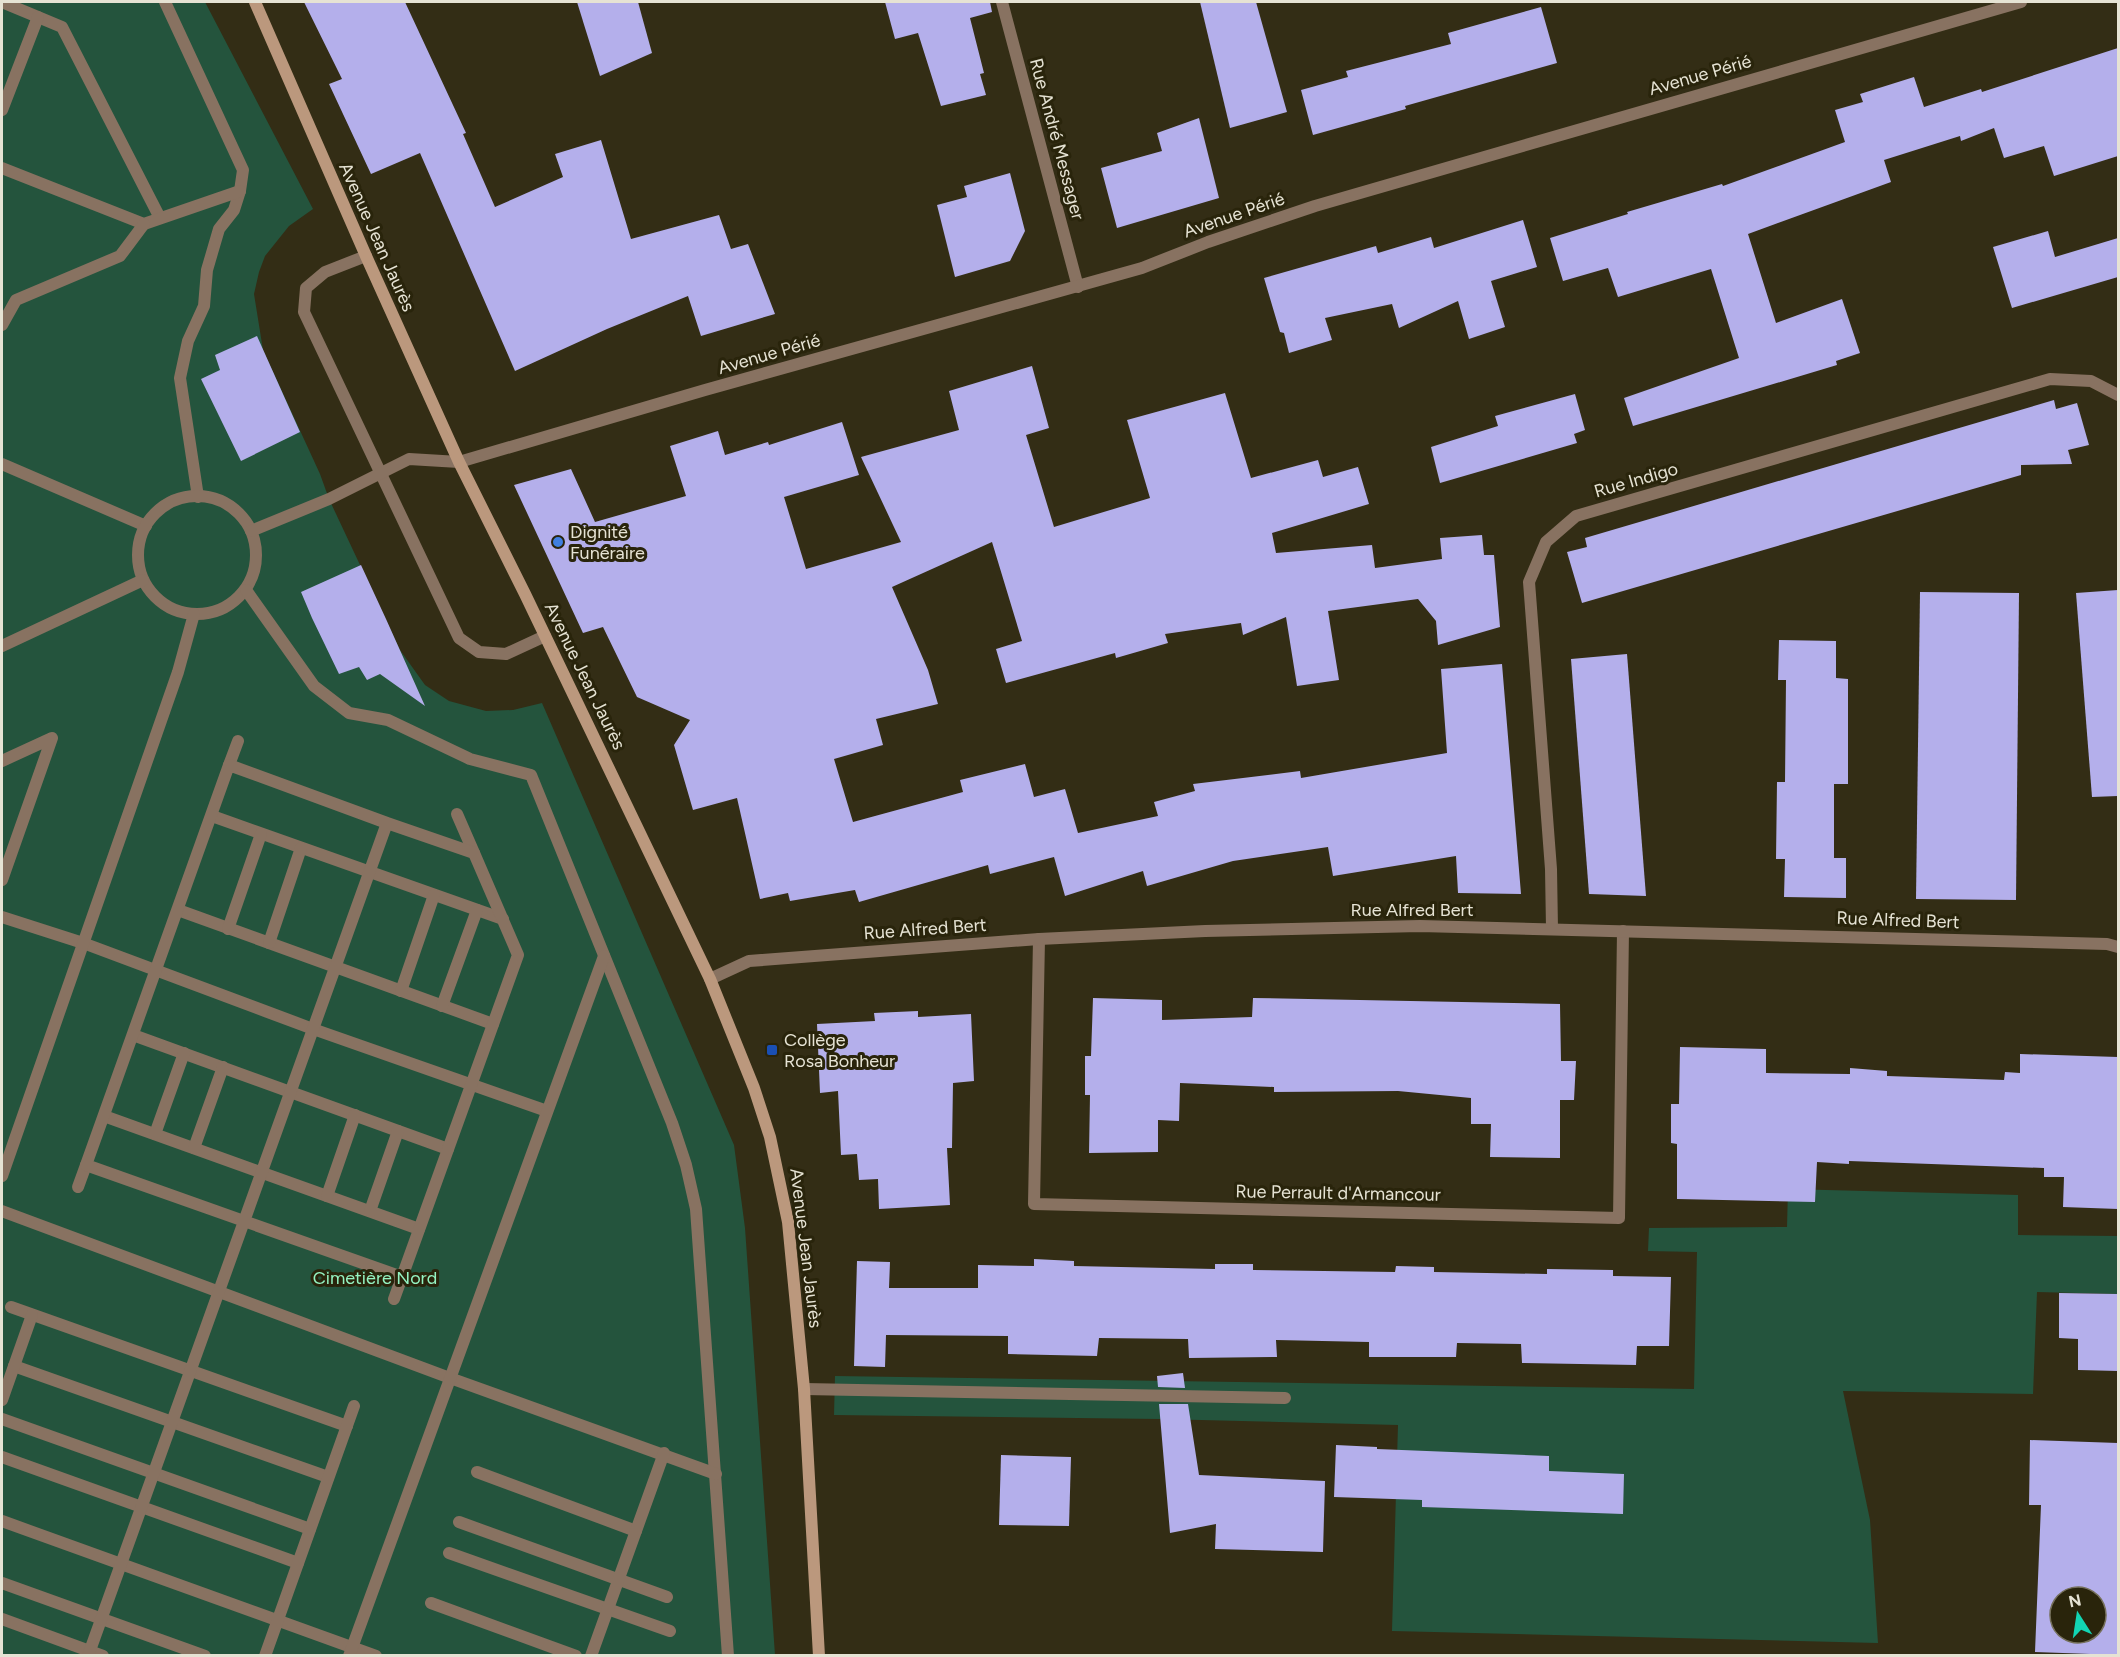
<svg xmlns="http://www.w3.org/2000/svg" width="2120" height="1657" viewBox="0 0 2120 1657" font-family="Figtree,sans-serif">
	<rect width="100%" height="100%" fill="#332d15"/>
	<!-- green -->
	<g fill="#24543d">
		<polygon points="2,2 205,2 313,209 289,226 265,256 259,272 254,294 263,350 320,474 329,499 400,650 425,685 449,701 486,711 513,710 542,703 734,1145 745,1228 775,1655 2,1656"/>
		<polygon points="1788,1189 2018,1195 2018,1235 2118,1236 2118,1294 2037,1292 2033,1394 1843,1391 1870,1520 1878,1643 1392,1631 1398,1425 1160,1419 834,1415 835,1376 1694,1389 1697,1252 1648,1251 1649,1228 1787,1227"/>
	</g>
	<!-- building -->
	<g fill="#b4afeb" fill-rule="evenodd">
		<polygon points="304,2 405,2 466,133 463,134 495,207 563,177 555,154 601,140 631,239 719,215 731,249 748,244 775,314 701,336 688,296 607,329 515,371 420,153 371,174 329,84 342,79"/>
		<polygon points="577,2 638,2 652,53 600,76"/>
		<polygon points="885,2 990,2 992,12 970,18 984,73 980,74 986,95 941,106 918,33 895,39"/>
		<polygon points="1200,2 1256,2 1287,112 1230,128"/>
		<polygon points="1541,7 1557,63 1405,106 1406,109 1313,135 1301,90 1348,77 1346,71 1451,44 1448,33"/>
		<polygon points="2118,48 2118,156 2054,176 2044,146 2004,158 1994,128 1961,141 1960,136 1884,160 1891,182 1748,234 1776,323 1842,299 1860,353 1836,361 1837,365 1633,426 1624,398 1739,358 1711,269 1618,297 1608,268 1563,281 1550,238 1628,214 1627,212 1722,184 1723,186 1845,142 1835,110 1863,102 1860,94 1914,77 1924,107 1981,89 1982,92"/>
		<polygon points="1199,118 1219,198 1117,228 1101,168 1162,151 1157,133"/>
		<polygon points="1010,173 1025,231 1010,261 955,277 937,205 967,197 964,186"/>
		<polygon points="1523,220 1537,267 1491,281 1505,327 1469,339 1458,301 1399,328 1392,304 1325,318 1332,340 1289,353 1284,333 1280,332 1264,278 1376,246 1378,253 1431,237 1434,248"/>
		<polygon points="2048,231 2055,257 2118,238 2118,277 2012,308 1993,247"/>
		<polygon points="257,336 300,432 241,461 201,379 220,370 215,355"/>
		<polygon points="1032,366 1049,428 1026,435 1054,527 1150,498 1127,420 1225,393 1251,478 1318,460 1323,477 1358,467 1369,504 1272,533 1276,553 1372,545 1375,568 1442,559 1440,538 1482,535 1484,555 1494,555 1500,627 1438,645 1436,621 1418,599 1328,611 1339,680 1297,686 1286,617 1243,635 1241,623 1165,634 1168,643 1116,658 1115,653 1006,683 996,649 1022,641 992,542 892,587 928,670 938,704 876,719 883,745 834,759 853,822 963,792 960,780 1025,764 1034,797 1065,789 1078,833 1158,816 1154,802 1195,791 1193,784 1300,771 1301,778 1447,753 1441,669 1502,664 1521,894 1458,893 1456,856 1333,876 1328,847 1233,861 1147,886 1143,871 1065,896 1054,857 990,874 988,865 859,902 855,890 790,901 788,893 760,899 737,798 693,810 674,745 690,720 637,697 603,627 583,633 514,485 571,469 595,522 686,496 670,446 718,431 725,455 768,442 769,445 842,422 859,475 784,497 806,569 901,542 861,457 959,430 949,391"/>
		<polygon points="1575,394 1585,430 1574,434 1577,443 1440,483 1431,447 1498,426 1495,416"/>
		<polygon points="2054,400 2056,409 2077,403 2089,445 2068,450 2072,464 2021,465 2021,475 1582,603 1567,552 1587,547 1585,538"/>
		<polygon points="361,565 386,619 425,706 380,674 367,680 359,667 339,674 312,618 301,592"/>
		<polygon points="2118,590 2118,796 2092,797 2076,593"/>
		<polygon points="1920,592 2019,593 2016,900 1916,899"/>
		<polygon points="1779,640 1836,641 1836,678 1848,679 1848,784 1834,784 1834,858 1846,858 1846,898 1784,897 1785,859 1776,859 1777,782 1785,782 1786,680 1778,680"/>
		<polygon points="1627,654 1646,896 1589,894 1571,659"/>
		<polygon points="1093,998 1162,1000 1162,1020 1252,1017 1253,998 1560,1004 1561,1061 1576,1061 1574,1100 1560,1100 1560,1158 1490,1157 1491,1124 1471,1124 1471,1098 1398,1091 1274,1092 1274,1087 1180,1083 1179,1121 1158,1120 1158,1152 1089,1153 1090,1095 1085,1095 1085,1056 1091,1056"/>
		<polygon points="918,1011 918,1017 971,1014 974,1081 953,1083 952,1148 947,1148 950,1205 879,1209 878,1179 859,1180 857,1154 841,1155 838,1091 820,1093 817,1024 875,1021 874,1013"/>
		<polygon points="1680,1047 1766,1049 1766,1073 1850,1074 1850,1068 1887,1071 1887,1076 2004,1080 2005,1072 2020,1073 2020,1054 2118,1057 2118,1209 2063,1207 2064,1177 2044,1177 2044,1168 1849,1161 1849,1164 1817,1162 1815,1202 1677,1199 1677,1144 1671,1143 1671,1104 1679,1104"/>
		<polygon points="1034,1259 1074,1261 1074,1266 1215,1269 1215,1264 1253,1264 1253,1270 1395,1272 1396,1266 1434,1267 1434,1272 1547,1274 1547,1269 1613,1270 1613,1276 1671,1277 1669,1346 1637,1346 1636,1365 1522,1363 1521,1344 1457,1343 1456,1357 1369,1357 1369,1342 1276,1340 1277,1357 1189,1358 1188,1339 1099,1338 1097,1356 1008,1354 1008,1336 886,1335 885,1367 854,1366 857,1261 890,1262 889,1288 978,1288 978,1265 1034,1266"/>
		<polygon points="2059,1293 2118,1294 2118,1371 2078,1370 2078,1339 2059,1338"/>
		<polygon points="1183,1373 1185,1388 1158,1387 1157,1376"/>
		<polygon points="1159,1404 1188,1404 1199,1475 1325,1481 1323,1552 1215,1549 1216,1524 1170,1533"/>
		<path d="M2030,1440L2118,1443V1655L2035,1652L2041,1505H2029ZM2060,1597H2096V1633H2060Z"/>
		<polygon points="1336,1445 1377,1447 1377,1449 1549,1456 1549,1471 1624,1474 1623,1514 1422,1507 1422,1500 1334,1497"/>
		<polygon points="1001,1455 1071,1457 1069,1526 999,1525"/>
	</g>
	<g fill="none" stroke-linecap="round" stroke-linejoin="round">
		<!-- lane -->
		<g stroke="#887261" stroke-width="12">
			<polyline points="2,2 62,27 160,218"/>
			<polyline points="165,2 243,170 240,191 234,210 219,229 207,270 204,306 188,341 180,378 198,497"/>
			<polyline points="2,110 38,17"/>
			<polyline points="2,168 144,224 240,191"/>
			<polyline points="366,256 325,272 306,288 304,312 459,638 479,652 506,654 545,636"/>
			<polyline points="2,325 16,300 120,256 144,224"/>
			<polyline points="2,464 146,526"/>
			<circle cx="197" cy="555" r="59"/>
			<polyline points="251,531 329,499 409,459 459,462"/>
			<polyline points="246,590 314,686 349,713 388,720 470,759 531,775 672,1123 686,1165 696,1209 728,1656"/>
			<polyline points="2,646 143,580"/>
			<polyline points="2,761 52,738 2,880"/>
			<polyline points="229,765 238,741"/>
			<polyline points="457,814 474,853"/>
			<polyline points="212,816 503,919"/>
			<polyline points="178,910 493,1024"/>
			<polyline points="2,917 83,943 313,1029 547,1111"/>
			<polyline points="228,929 261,834"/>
			<polyline points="269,943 301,848"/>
			<polyline points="401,991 434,895"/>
			<polyline points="442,1006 477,910"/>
			<polyline points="133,1035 448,1149"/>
			<polyline points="104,1116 419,1229"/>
			<polyline points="155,1134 184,1053"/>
			<polyline points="194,1148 223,1067"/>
			<polyline points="2,1176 178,672 194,614"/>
			<polyline points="78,1187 86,1165"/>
			<polyline points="327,1196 355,1115"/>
			<polyline points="2,1211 450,1378 716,1474"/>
			<polyline points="370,1211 398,1131"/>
			<polyline points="394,1299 402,1277"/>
			<polyline points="11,1307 347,1426"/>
			<polyline points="14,1366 328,1477"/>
			<polyline points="2,1400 32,1315"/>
			<polyline points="2,1419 310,1529"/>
			<polyline points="2,1457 298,1563"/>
			<polyline points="477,1472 636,1531"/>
			<polyline points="2,1521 376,1656"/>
			<polyline points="459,1522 667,1597"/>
			<polyline points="449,1553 670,1631"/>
			<polyline points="2,1583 205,1656"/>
			<polyline points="431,1603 576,1656"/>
			<polyline points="2,1619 103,1656"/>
			<path d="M88,1656C188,1378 287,1100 387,823L229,765L86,1165L402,1277L518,955L474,853L387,823"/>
			<polyline points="265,1656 354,1406"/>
			<polyline points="349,1656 604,956"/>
			<polyline points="591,1656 664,1453"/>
		</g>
		<!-- street -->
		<g stroke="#887261" stroke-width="12">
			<polyline points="1002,2 1078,287"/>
			<polyline points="459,462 705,390 1142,268 1208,242 1315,206 2021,2"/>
			<polyline points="1552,929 1551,869 1529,582 1546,542 1576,516 2050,379 2091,381 2118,395"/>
			<polyline points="1039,939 1034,1204 1619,1218 1623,931"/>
			<polyline points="710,979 749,961 1039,939 1205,931 1420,926 2107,944 2118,947"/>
			<polyline points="804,1389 1285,1398"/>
		</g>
		<!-- secondary -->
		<polyline stroke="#bb987d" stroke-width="12" points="255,2 366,256 459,462 525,594 710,979 754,1088 770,1137 788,1222 804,1389 819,1656"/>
	</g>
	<!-- markers -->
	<circle fill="#3f7fe0" stroke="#29240b" stroke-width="2" cx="558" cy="542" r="6"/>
	<rect fill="#1a4fb4" stroke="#29240b" stroke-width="2" x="766" y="1044" width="12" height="12" rx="3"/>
	<g text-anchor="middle" stroke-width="6" stroke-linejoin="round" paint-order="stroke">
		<!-- street labels -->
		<g font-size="18" fill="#e6e3d4" stroke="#29240b">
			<text transform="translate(1700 75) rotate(-16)" y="6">Avenue Périé</text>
			<text transform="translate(1057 139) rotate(75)" y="6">Rue André Messager</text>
			<text transform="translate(1234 215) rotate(-19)" y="6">Avenue Périé</text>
			<text transform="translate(377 237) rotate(66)" y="6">Avenue Jean Jaurès</text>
			<text transform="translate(769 354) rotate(-16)" y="6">Avenue Périé</text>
			<text transform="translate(1636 480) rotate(-16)" y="6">Rue Indigo</text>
			<text transform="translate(585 676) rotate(64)" y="6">Avenue Jean Jaurès</text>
			<text x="1412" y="916">Rue Alfred Bert</text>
			<text transform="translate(1898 920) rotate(2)" y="6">Rue Alfred Bert</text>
			<text transform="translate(925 929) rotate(-4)" y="6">Rue Alfred Bert</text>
			<text transform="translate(1338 1193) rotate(1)" y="6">Rue Perrault d'Armancour</text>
			<text transform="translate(806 1248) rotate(83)" y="6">Avenue Jean Jaurès</text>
		</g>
		<!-- poi labels -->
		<g font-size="18" fill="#e6e3d4" stroke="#29240b" text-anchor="start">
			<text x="570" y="538">Dignité<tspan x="570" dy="21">Funéraire</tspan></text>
			<text x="784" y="1046">Collège<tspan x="784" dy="21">Rosa Bonheur</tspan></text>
		</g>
		<!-- park labels -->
		<g font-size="18" fill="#94f3c2" stroke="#29240b">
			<text x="375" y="1284">Cimetière Nord</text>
		</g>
	</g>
	<!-- border -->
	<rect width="2120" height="1657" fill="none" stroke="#e6e3d4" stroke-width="6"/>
	<!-- north arrow -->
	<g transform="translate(2078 1615) rotate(348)"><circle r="28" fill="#29240b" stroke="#75705b" stroke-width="1.5"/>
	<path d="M0-4.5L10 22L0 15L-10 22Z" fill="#12d5b4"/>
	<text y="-9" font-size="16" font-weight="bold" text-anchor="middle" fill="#e6e3d4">N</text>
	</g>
</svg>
